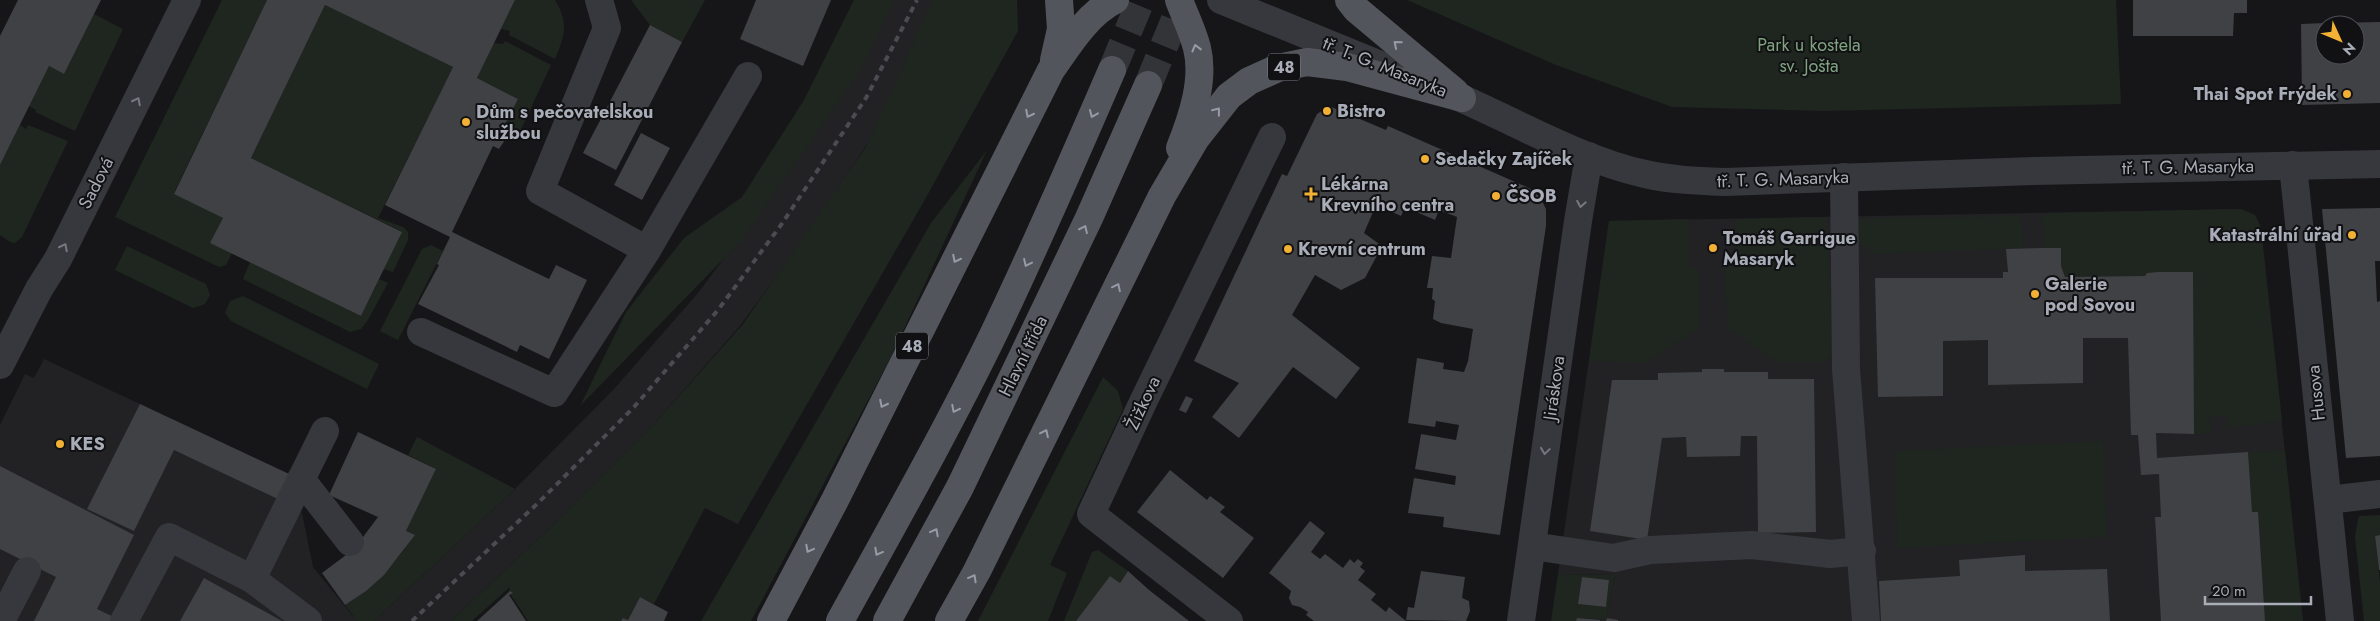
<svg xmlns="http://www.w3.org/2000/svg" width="2380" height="621" viewBox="0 0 2380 621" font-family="Jost,sans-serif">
	<rect width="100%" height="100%" fill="#161618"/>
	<!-- built -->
	<g fill="#222225">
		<polygon points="887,0 946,0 889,111 803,241 739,327 653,425 555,523 451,621 374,621 515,489 614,389 698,293 760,210"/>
		<polygon points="2241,209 2255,215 2261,228 2303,621 1576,621 1577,618 1606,620 1615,575 1558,574 1609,221"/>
		<polygon points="44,359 289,474 278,499 302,513 313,567 357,621 0,621 0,425 25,374 34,378"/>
	</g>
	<!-- green -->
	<g fill="#1e261f" fill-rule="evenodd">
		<polygon points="222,0 267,0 174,193 223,218 211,243 232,253 226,265 219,267 115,217"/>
		<path d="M515,0H555C569,23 565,35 555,59L509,35L510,31L501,29Z"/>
		<polygon points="631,0 705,0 682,42 650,25"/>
		<polygon points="854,0 895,0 862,68 742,240 580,406 626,312 684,238 742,197 804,100"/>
		<polygon points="933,0 1017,0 1018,31 923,203 738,524 705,508 654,604 640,597 628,620 623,618 621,621 528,621 509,592 510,587 472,621 451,621 555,523 653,425 743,324 866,147"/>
		<polygon points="1407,0 2116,0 2121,104 1823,111 1672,107 1556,65"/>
		<polygon points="325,5 453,67 378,218 403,227 408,232 408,240 393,272 383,269 401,231 251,158"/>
		<polygon points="94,14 123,29 75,131 35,112 36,110 29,106 49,66 64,74"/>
		<polygon points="505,41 551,65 516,140 500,134 518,99 477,78 494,43 503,44"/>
		<polygon points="20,125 26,129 28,125 68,141 22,237 15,243 10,242 0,235 0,165"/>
		<polygon points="987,150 891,357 751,621 701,621 931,223"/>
		<path d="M2241,209L2255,215L2261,228L2282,421L2228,428L2227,416L2209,417L2211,433L2194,434L2193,272H2158L2145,276L2065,277L2061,266V248H2044L2043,224H2040C2041,217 2045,215 2051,213Z"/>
		<polygon points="2016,216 2022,221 2023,248 1875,254 1858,243 1849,219"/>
		<polygon points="1826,217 1835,349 1829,359 1822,362 1777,362 1727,328 1725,266 1736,265 1735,219"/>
		<polygon points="1688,219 1688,267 1698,267 1699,328 1646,363 1589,361 1609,221"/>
		<polygon points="431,245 443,251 398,340 380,331 422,249"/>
		<polygon points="127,246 206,284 210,295 205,304 193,308 115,270"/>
		<polygon points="250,262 361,316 379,279 388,283 368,320 361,329 350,332 243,279"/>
		<polygon points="243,296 379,364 367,389 231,321 225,313 230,301"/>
		<polygon points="1103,377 1118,391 1123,409 1050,565 1067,573 1048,621 978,621"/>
		<path d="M417,437L515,489L374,621H357L345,605C374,586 395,564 414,536L406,531L436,469L408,455Z"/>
		<polygon points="2103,441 2107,537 1898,548 1894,451"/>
		<polygon points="2285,450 2303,621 2265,621 2258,512 2252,512 2248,452"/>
		<polygon points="2380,515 2380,535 2375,536 2380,583 2380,621 2364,621 2355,537 2358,519 2359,516"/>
		<polygon points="1098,550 1128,571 1120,583 1110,576 1076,621 1064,621 1092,552"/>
		<path d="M1558,574L1615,575L1606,620L1577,618L1576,621H1551ZM1582,577L1609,580L1606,607L1579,604Z"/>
	</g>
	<!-- building -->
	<g fill="#404145">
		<polygon points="18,0 101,0 64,74 49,66 0,165 0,36"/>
		<polygon points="267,0 515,0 477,78 518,99 500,134 506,137 503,143 499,149 493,146 452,232 549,279 556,265 587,280 549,359 520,345 517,352 418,304 439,265 437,264 450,237 385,205 453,67 325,5 251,158 402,232 379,279 361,316 210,243 223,218 174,194"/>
		<polygon points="756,0 831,0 803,66 740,39"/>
		<polygon points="2133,0 2247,0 2247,13 2234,13 2233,36 2133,36"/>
		<polygon points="2380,22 2380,103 2302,105 2301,24 2325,23 2325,55 2355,55 2355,25 2331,23"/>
		<polygon points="650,25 682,42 616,170 583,153"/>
		<polygon points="1329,106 1386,130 1388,126 1529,188 1540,197 1546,209 1546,226 1500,535 1443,527 1444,517 1408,513 1414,478 1455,485 1456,476 1415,469 1421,434 1456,440 1459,425 1436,421 1435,427 1408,423 1417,358 1444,363 1443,369 1464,372 1468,361 1473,329 1441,323 1433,319 1435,301 1432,299 1433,288 1427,288 1432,256 1451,258 1457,217 1439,210 1435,220 1405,207 1401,216 1376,205 1364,233 1382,246 1365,278 1341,290 1315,275 1292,315 1360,368 1336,399 1293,367 1239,438 1212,417 1239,383 1194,361 1282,174 1287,176 1317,114"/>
		<polygon points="641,133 670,148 642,200 614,185"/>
		<polygon points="2380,208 2380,261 2375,261 2377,302 2380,301 2380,456 2346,458 2322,209"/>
		<polygon points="2044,248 2061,248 2061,266 2065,277 2145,276 2147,273 2158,272 2193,272 2194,434 2156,433 2157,458 2248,452 2252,512 2258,512 2265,621 2161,621 2155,517 2161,517 2159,474 2141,475 2138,435 2131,435 2128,338 2083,338 2083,383 1988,385 1988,340 1943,341 1943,396 1878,397 1875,278 2003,278 2003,272 2008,272 2006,249"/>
		<polygon points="1702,369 1724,369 1724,372 1768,372 1768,379 1814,379 1816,532 1758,533 1757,436 1741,436 1740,456 1687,457 1686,437 1662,438 1647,540 1590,531 1612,380 1658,380 1658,373 1702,372"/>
		<polygon points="1186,396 1193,399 1186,413 1179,410"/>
		<polygon points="140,404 289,474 278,499 174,450 134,531 87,509"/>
		<polygon points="358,432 436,469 406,531 415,535 384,575 366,591 345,605 322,573 354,549 378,517 329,495"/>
		<polygon points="0,466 134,535 97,609 122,621 34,621 56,577 0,549"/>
		<polygon points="1170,470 1207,500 1210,496 1225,507 1220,512 1254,538 1223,578 1137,512"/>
		<polygon points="1310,521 1325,533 1311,552 1320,559 1325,554 1343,568 1350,559 1354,563 1358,559 1363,563 1360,567 1365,571 1358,580 1376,594 1371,600 1386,612 1389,607 1406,621 1314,621 1306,615 1308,612 1300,607 1292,605 1289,598 1291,591 1269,573"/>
		<polygon points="2380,535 2380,570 2379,570 2375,536"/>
		<polygon points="2025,555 2025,571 2107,569 2110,621 1881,621 1879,581 1960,576 1959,560"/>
		<polygon points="1128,571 1149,590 1189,621 1076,621 1110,576 1120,583"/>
		<polygon points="1421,571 1465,577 1462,598 1469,601 1470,611 1466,621 1406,620 1408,607 1414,608"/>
		<polygon points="1582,577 1609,580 1606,607 1578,604"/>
		<polygon points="204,578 282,621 180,621"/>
		<polygon points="510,591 513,593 509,595 526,621 477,621"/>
		<polygon points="640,597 668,612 664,621 621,621 623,618 628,620"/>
		<polygon points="1577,618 1600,620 1600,621 1576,621"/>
		<polygon points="1607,618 1618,620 1618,621 1606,621"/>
	</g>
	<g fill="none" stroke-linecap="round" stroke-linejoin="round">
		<!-- major-tunnel -->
		<g stroke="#333438" stroke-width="28" stroke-dasharray="28 14" stroke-linecap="butt">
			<polyline points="1112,70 1141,0"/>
			<polyline points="1148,85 1183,0"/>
		</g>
		<!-- minor -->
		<g stroke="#37383d" stroke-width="28">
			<polyline points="1221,0 1395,71"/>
			<path d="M1440,89C1506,116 1574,158 1645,174C1671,180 1698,181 1725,182L2034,171L2380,164"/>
			<polyline points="2293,165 2340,621"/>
			<polyline points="1844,177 1846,369 1866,621"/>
			<polyline points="647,250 748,76"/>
			<polyline points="421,332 554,393 647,250 540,191 607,28 599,0"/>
			<polyline points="0,365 39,289 58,259 187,0"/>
			<polyline points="301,479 350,542"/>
			<polyline points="2328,500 2380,494"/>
			<polyline points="1532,546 1614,558 1650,550 1752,545 1830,554 1862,551"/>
			<polyline points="252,579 308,621"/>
			<polyline points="1,621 27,571"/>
			<polyline points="124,621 169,537 252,579 325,431"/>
			<polyline points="1229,621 1091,514 1144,400 1272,137"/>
			<polyline points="1521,621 1578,221 1589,156"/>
		</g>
		<!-- major -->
		<g stroke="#53555c" stroke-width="28">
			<path d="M1179,0C1185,16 1193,32 1197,48C1205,80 1192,118 1180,148"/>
			<polyline points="1349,0 1356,9 1455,92"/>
			<polyline points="1054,60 1061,29 1059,0"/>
			<path d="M771,621L835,500L1051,70C1068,46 1087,14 1115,0"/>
			<path d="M840,621C893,525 947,430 995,331C1036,245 1074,158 1112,70"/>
			<polyline points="887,621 960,487 1089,218 1148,85"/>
			<polyline points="949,621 977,571 1162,196 1196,138 1229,96 1249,81 1278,68 1307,62 1347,67 1462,98"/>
		</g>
		<!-- rail -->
		<polyline stroke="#4a4c52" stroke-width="4" stroke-dasharray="6 5" stroke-linecap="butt" points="412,621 537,504 634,407 718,310 781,225 866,98 917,0"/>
	</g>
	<!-- one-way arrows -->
	<defs><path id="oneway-chevron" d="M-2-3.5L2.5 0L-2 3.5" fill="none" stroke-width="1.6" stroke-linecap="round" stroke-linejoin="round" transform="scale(1.25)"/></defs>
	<g stroke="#979ba6">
		<use href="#oneway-chevron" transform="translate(1397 44) rotate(-139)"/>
		<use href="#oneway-chevron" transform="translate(1196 48) rotate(-104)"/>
		<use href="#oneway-chevron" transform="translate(1217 111) rotate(-52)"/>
		<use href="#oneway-chevron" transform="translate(1029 114) rotate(117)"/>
		<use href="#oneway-chevron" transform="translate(1093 114) rotate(113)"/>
		<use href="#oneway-chevron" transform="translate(1084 229) rotate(-65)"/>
		<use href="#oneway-chevron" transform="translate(956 259) rotate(117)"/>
		<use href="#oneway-chevron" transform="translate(1027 263) rotate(115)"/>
		<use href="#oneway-chevron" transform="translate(1117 287) rotate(-64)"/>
		<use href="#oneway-chevron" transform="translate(883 404) rotate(117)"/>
		<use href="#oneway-chevron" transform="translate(955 409) rotate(117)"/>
		<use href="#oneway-chevron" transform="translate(1045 433) rotate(-64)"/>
		<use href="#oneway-chevron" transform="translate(935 532) rotate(-62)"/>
		<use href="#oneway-chevron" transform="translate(809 549) rotate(118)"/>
		<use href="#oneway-chevron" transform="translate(878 552) rotate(119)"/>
		<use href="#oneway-chevron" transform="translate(973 578) rotate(-61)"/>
	</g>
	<g stroke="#757881">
		<use href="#oneway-chevron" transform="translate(137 101) rotate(-63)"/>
		<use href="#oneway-chevron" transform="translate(1581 204) rotate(100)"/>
		<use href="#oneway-chevron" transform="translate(64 247) rotate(-63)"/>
		<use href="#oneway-chevron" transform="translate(1545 451) rotate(98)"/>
	</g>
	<!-- markers -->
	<g fill="#f2b134" stroke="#111113" stroke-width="2">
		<circle cx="2347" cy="94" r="5"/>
		<circle cx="1327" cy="111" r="5"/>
		<circle cx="466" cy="122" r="5"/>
		<circle cx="1425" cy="159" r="5"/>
		<path d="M1308.5 186.5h5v5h5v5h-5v5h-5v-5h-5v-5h5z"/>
		<circle cx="1496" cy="196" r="5"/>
		<circle cx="2352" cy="235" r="5"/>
		<circle cx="1713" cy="248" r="5"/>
		<circle cx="1288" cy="249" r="5"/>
		<circle cx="2035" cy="294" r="5"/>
		<circle cx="60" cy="444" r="5"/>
	</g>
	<g text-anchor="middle" stroke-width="4" stroke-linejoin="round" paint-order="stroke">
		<!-- shield labels -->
		<g fill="#111113" stroke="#7b7e86" stroke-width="1">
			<rect x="1268" y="53.5" width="32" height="27" rx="4"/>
			<rect x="896" y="332.5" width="32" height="27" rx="4"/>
		</g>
		<g font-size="16" font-weight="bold" fill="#a8adb8">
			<text x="1284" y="73">48</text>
			<text x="912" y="352">48</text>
		</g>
		<!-- park labels -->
		<g font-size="18" fill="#7fa381" stroke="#111113">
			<text x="1809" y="51">Park u kostela<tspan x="1809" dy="21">sv. Jošta</tspan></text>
		</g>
		<!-- street labels -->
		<g font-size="18" fill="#a8adb8" stroke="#111113">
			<text transform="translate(1385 67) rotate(22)" y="6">tř. T. G. Masaryka</text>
			<text transform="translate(2188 167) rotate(-1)" y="6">tř. T. G. Masaryka</text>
			<text transform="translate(1783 179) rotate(-2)" y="6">tř. T. G. Masaryka</text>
			<text transform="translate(96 183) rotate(-63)" y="6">Sadová</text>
			<text transform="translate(1023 356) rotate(-64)" y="6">Hlavní třída</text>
			<text transform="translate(1554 388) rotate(-82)" y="6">Jiráskova</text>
			<text transform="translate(2316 393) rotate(-96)" y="6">Husova</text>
			<text transform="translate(1143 403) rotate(-65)" y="6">Žižkova</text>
		</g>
		<!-- poi labels -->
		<g font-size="18" font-weight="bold" fill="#a8adb8" stroke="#111113" text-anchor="start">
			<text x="2337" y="100" text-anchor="end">Thai Spot Frýdek</text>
			<text x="1337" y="117">Bistro</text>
			<text x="476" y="118">Dům s pečovatelskou<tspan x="476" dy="21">službou</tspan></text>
			<text x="1435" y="165">Sedačky Zajíček</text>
			<text x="1321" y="190">Lékárna<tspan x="1321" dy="21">Krevního centra</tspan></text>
			<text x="1506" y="202">ČSOB</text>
			<text x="2342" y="241" text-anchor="end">Katastrální úřad</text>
			<text x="1723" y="244">Tomáš Garrigue<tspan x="1723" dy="21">Masaryk</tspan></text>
			<text x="1298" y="255">Krevní centrum</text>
			<text x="2045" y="290">Galerie<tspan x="2045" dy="21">pod Sovou</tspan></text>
			<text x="70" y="450">KES</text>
		</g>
	</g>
	<!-- north arrow -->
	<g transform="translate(2340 40) rotate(134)"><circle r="24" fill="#111113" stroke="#4d4f55"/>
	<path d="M0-4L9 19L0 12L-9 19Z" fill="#f2b134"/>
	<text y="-8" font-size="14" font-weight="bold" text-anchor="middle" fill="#a8adb8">N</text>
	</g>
	<!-- scale -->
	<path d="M2205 596v8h106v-8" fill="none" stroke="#a8adb8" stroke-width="2.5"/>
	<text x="2212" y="596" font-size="15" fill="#a8adb8" stroke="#111113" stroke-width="4" paint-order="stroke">20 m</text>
</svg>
